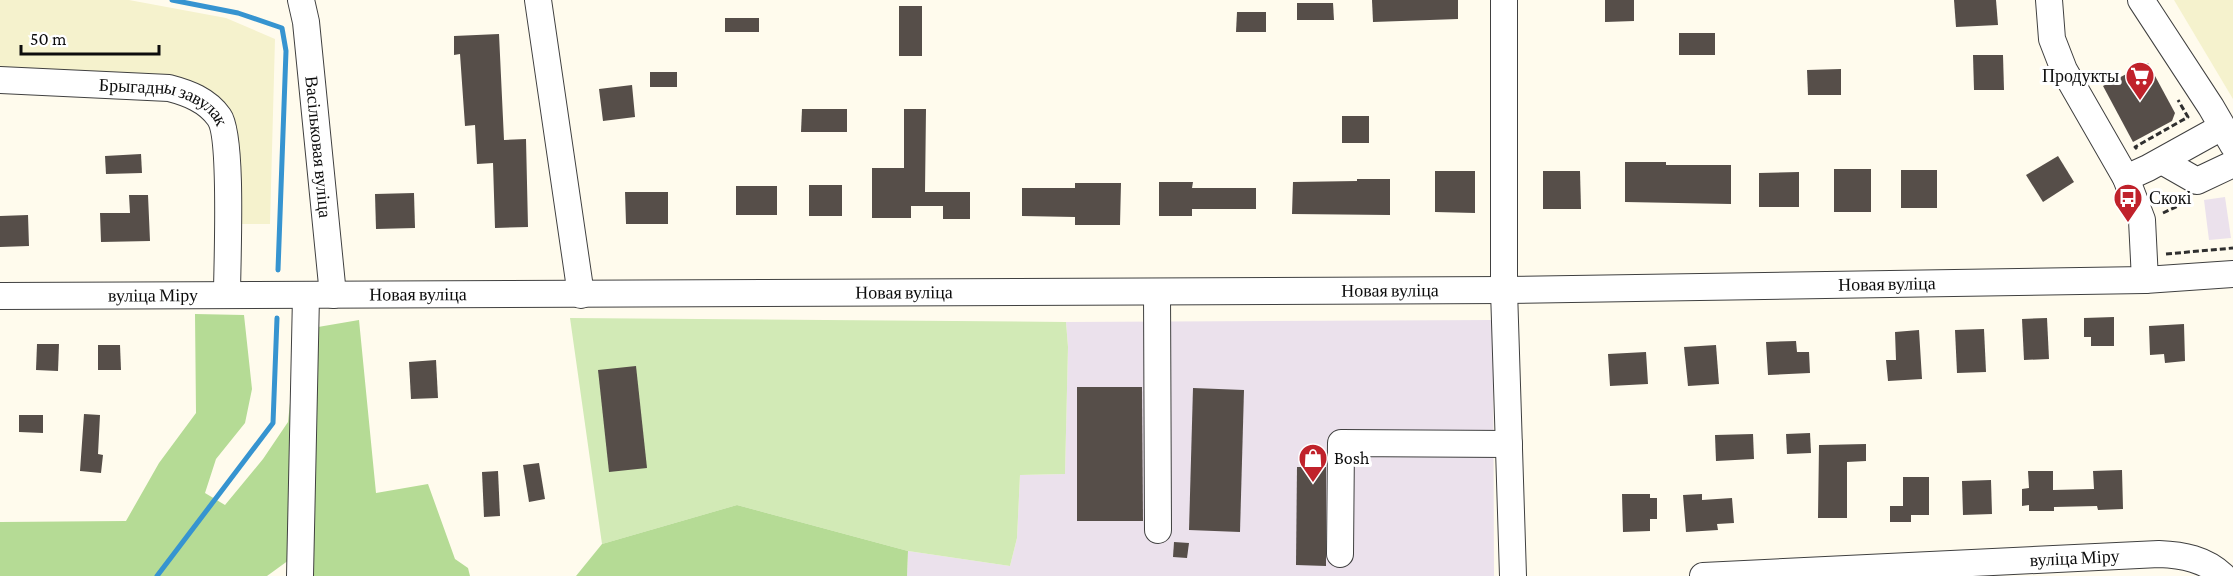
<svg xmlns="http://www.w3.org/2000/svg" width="2233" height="576" viewBox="0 0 2233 576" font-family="'Crimson Pro',serif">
	<rect width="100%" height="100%" fill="#fffbed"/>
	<!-- industrial -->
	<g fill="#ebe1ec">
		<polygon points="2225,197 2231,238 2209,240 2204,200"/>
		<polygon points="1493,320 1494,576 907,576 908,551 1010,566 1017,538 1020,475 1065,474 1068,347 1066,322"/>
	</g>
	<!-- farmland -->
	<g fill="#f5f2cd">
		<polygon points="0,0 129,0 226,18 275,39 270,224 233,224 207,98 0,72"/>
		<polygon points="2174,0 2233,0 2233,99"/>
	</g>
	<!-- green -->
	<polygon fill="#d2eab6" points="570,318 1066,322 1068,347 1065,474 1020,475 1017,538 1010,566 908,551 737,505 602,544"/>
	<!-- forest -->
	<g fill="#b5db95">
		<polygon points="195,314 244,315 252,389 245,423 216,459 205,493 225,505 263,459 288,422 296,345 318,327 359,320 376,493 428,484 455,559 468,568 470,576 304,576 289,560 267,576 0,576 0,522 126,521 159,463 196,413"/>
		<polygon points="737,505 908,551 907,576 576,576 602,544"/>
	</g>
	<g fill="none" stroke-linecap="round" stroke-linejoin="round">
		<!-- stream -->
		<g stroke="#3694d0" stroke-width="5">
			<polyline points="172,0 238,13 282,28 286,51 278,270"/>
			<polyline points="157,576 273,423 277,318"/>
		</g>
	</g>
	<!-- building -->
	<g fill="#564e49">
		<polygon points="1372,0 1458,0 1458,19 1373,22"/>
		<polygon points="1605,0 1634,0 1634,21 1605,22"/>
		<polygon points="1954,0 1996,0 1998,25 1956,27"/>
		<polygon points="1297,3 1333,3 1334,20 1297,20"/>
		<rect x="899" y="6" width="23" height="50"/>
		<polygon points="1237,12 1266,12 1266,32 1236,32"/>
		<rect x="725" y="18" width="34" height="14"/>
		<rect x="1679" y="33" width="36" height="22"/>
		<polygon points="499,34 504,140 526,139 528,227 495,228 493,163 477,164 475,125 465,126 460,54 454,55 454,36"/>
		<polygon points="1973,55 2003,55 2004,90 1974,90"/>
		<polygon points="2148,63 2175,113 2172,121 2133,142 2103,86"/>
		<polygon points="1841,69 1841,95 1808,95 1807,70"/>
		<rect x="650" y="72" width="27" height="15"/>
		<polygon points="632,85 635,117 603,121 599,89"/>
		<polygon points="802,109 847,109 847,132 801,132"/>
		<polygon points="904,109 926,109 925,192 970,192 970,219 943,219 943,206 911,206 911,218 872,218 872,168 904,168"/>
		<rect x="1342" y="116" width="27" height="27"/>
		<polygon points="141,154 142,173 106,174 105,156"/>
		<polygon points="2058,156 2074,182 2043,202 2026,175"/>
		<polygon points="1625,162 1666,162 1666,165 1731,165 1731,204 1625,202"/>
		<rect x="1834" y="169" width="37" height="43"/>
		<rect x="1901" y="170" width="36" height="38"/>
		<polygon points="1435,171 1475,171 1475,213 1435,212"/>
		<polygon points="1543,171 1580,171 1581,209 1543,209"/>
		<polygon points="1799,172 1799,207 1759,207 1759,173"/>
		<polygon points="1357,179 1390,179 1390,215 1292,214 1293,182 1357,181"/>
		<polygon points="1159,182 1193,182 1192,188 1256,188 1256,209 1192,209 1192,216 1159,216"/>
		<polygon points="1075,183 1121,183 1120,225 1075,225 1075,217 1022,216 1022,188 1075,188"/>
		<rect x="809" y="185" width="33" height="31"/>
		<rect x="736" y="186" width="41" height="29"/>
		<polygon points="625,192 668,192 668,224 626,224"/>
		<polygon points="414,193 415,228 376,229 375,194"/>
		<polygon points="129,195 148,195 150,241 101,242 100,213 130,213"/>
		<polygon points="28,215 29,246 0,247 0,216"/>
		<polygon points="2114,317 2114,346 2091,346 2091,337 2084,337 2084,318"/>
		<polygon points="2047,318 2049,359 2024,360 2022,319"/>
		<polygon points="2184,324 2185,361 2165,363 2164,354 2150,355 2149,326"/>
		<polygon points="1984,329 1986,372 1957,373 1955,330"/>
		<polygon points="1919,330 1922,379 1888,381 1886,360 1896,360 1895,332"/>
		<polygon points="1796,341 1797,352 1809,352 1810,373 1768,375 1766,342"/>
		<polygon points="37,344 59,344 58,371 36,370"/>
		<polygon points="98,345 120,345 121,370 98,370"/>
		<polygon points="1716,345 1719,384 1688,386 1684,347"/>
		<polygon points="1646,352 1648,384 1610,386 1608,354"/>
		<polygon points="436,360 438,398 411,399 409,362"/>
		<polygon points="636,366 647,468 609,472 598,370"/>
		<polygon points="1077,387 1142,387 1143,521 1077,521"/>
		<polygon points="1193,388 1244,390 1240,532 1189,530"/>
		<polygon points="84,414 100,415 98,454 103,455 101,473 80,471"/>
		<polygon points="19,415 43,415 43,433 19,432"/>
		<polygon points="1810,433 1811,453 1787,454 1786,434"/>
		<polygon points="1753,434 1754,459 1716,461 1715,435"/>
		<polygon points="1866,444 1866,461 1847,462 1847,518 1818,518 1819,445"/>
		<polygon points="539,463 545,499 529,502 523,465"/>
		<polygon points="1297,467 1326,467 1326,566 1296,565"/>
		<polygon points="2122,470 2123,509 2098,510 2097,506 2054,507 2054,511 2029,511 2029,505 2022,506 2022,489 2029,488 2028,471 2053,471 2053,490 2094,489 2093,471"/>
		<polygon points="498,471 500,516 484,517 482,472"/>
		<polygon points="1903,477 1929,477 1929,515 1911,515 1911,522 1890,522 1890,506 1903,506"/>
		<polygon points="1991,480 1992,514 1963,515 1962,481"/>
		<polygon points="1622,494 1650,494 1650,498 1657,498 1657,519 1650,519 1650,531 1623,532"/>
		<polygon points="1702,494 1702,500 1732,498 1734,523 1717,524 1718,530 1686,532 1683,495"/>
		<polygon points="1174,542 1189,543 1187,558 1173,557"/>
	</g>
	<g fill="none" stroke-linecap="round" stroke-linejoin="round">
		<!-- minor casing -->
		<g stroke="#404040" stroke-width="28">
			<g id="minor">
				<path id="s1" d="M301,0L306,22L333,295"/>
				<polyline points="538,0 581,295"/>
				<polyline points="1504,0 1504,290 1513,576"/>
				<polyline points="2049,0 2052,39 2064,70 2126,178 2142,220 2145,280"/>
				<polyline points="2141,0 2211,107 2233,145"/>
				<path id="s2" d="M0,80L169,88C188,93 207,100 219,117C233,136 227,264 227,295"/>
				<polyline points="2162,161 2197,181 2233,164"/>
				<polyline points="2126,178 2148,168 2222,127"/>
				<polyline points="1157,292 1158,530"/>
				<path id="s3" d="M0,296L1504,290L2145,280L2233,274"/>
				<polyline points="1340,554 1341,443 1509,444"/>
				<polyline points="300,576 306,296"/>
				<path id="s4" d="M1703,576L2159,554C2183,555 2205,559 2223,576"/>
			</g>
		</g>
		<!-- path -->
		<g stroke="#2f2f2f" stroke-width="3" stroke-dasharray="6 3" stroke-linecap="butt">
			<polyline points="2137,149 2135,147 2188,117 2178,100"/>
			<polyline points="2163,213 2189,201"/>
			<polyline points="2166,254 2233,248"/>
		</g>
		<!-- minor -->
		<use href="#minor" stroke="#fff" stroke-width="26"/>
	</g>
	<!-- icons -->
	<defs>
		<g id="supermarket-pin" transform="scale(1.5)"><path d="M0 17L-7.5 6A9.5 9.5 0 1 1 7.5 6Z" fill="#c0222b" stroke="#fff"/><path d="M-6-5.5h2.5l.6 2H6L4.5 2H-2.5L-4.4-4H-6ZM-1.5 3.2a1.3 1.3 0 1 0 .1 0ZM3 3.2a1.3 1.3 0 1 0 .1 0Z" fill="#fff"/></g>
		<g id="bus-pin" transform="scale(1.5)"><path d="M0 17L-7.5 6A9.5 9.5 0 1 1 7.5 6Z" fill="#c0222b" stroke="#fff"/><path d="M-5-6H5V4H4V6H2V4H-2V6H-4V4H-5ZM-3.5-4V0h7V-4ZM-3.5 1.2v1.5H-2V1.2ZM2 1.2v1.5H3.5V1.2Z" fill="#fff"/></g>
		<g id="shop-pin" transform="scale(1.5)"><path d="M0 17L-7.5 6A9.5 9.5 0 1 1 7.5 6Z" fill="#c0222b" stroke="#fff"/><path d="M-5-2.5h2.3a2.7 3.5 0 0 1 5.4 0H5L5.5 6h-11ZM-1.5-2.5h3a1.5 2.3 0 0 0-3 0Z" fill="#fff"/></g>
	</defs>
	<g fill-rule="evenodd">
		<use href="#supermarket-pin" x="2140" y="76"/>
		<use href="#bus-pin" x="2128" y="198"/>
		<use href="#shop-pin" x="1313" y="458"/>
	</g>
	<g text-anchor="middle" stroke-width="6" stroke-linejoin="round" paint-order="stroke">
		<!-- poi labels -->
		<g font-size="18" fill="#0d0d0d" stroke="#fff" text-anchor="start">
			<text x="2119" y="82" text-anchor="end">Продукты</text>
			<text x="2149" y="204">Скокі</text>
			<text x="1334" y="464">Bosh</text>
		</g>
		<!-- street labels -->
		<g font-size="18" fill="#0d0d0d" stroke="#fff">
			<text dy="6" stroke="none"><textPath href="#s2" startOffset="168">Брыгадны завулак</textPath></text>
			<text dy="6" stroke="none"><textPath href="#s1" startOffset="148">Васільковая вуліца</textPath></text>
			<text dy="6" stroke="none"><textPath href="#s3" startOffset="1887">Новая вуліца</textPath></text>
			<text dy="6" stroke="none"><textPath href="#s3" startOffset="1390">Новая вуліца</textPath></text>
			<text dy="6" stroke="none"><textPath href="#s3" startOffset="904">Новая вуліца</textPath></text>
			<text dy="6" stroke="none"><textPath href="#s3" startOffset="153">вуліца Міру</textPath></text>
			<text dy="6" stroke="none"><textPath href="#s3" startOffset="418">Новая вуліца</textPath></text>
			<text dy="6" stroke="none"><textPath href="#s4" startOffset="372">вуліца Міру</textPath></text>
		</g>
	</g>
	<!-- scale -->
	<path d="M21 45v9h138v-9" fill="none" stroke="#0d0d0d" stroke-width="3"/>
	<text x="30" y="45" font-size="18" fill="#0d0d0d" stroke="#ffffff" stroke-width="4.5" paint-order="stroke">50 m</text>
</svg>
